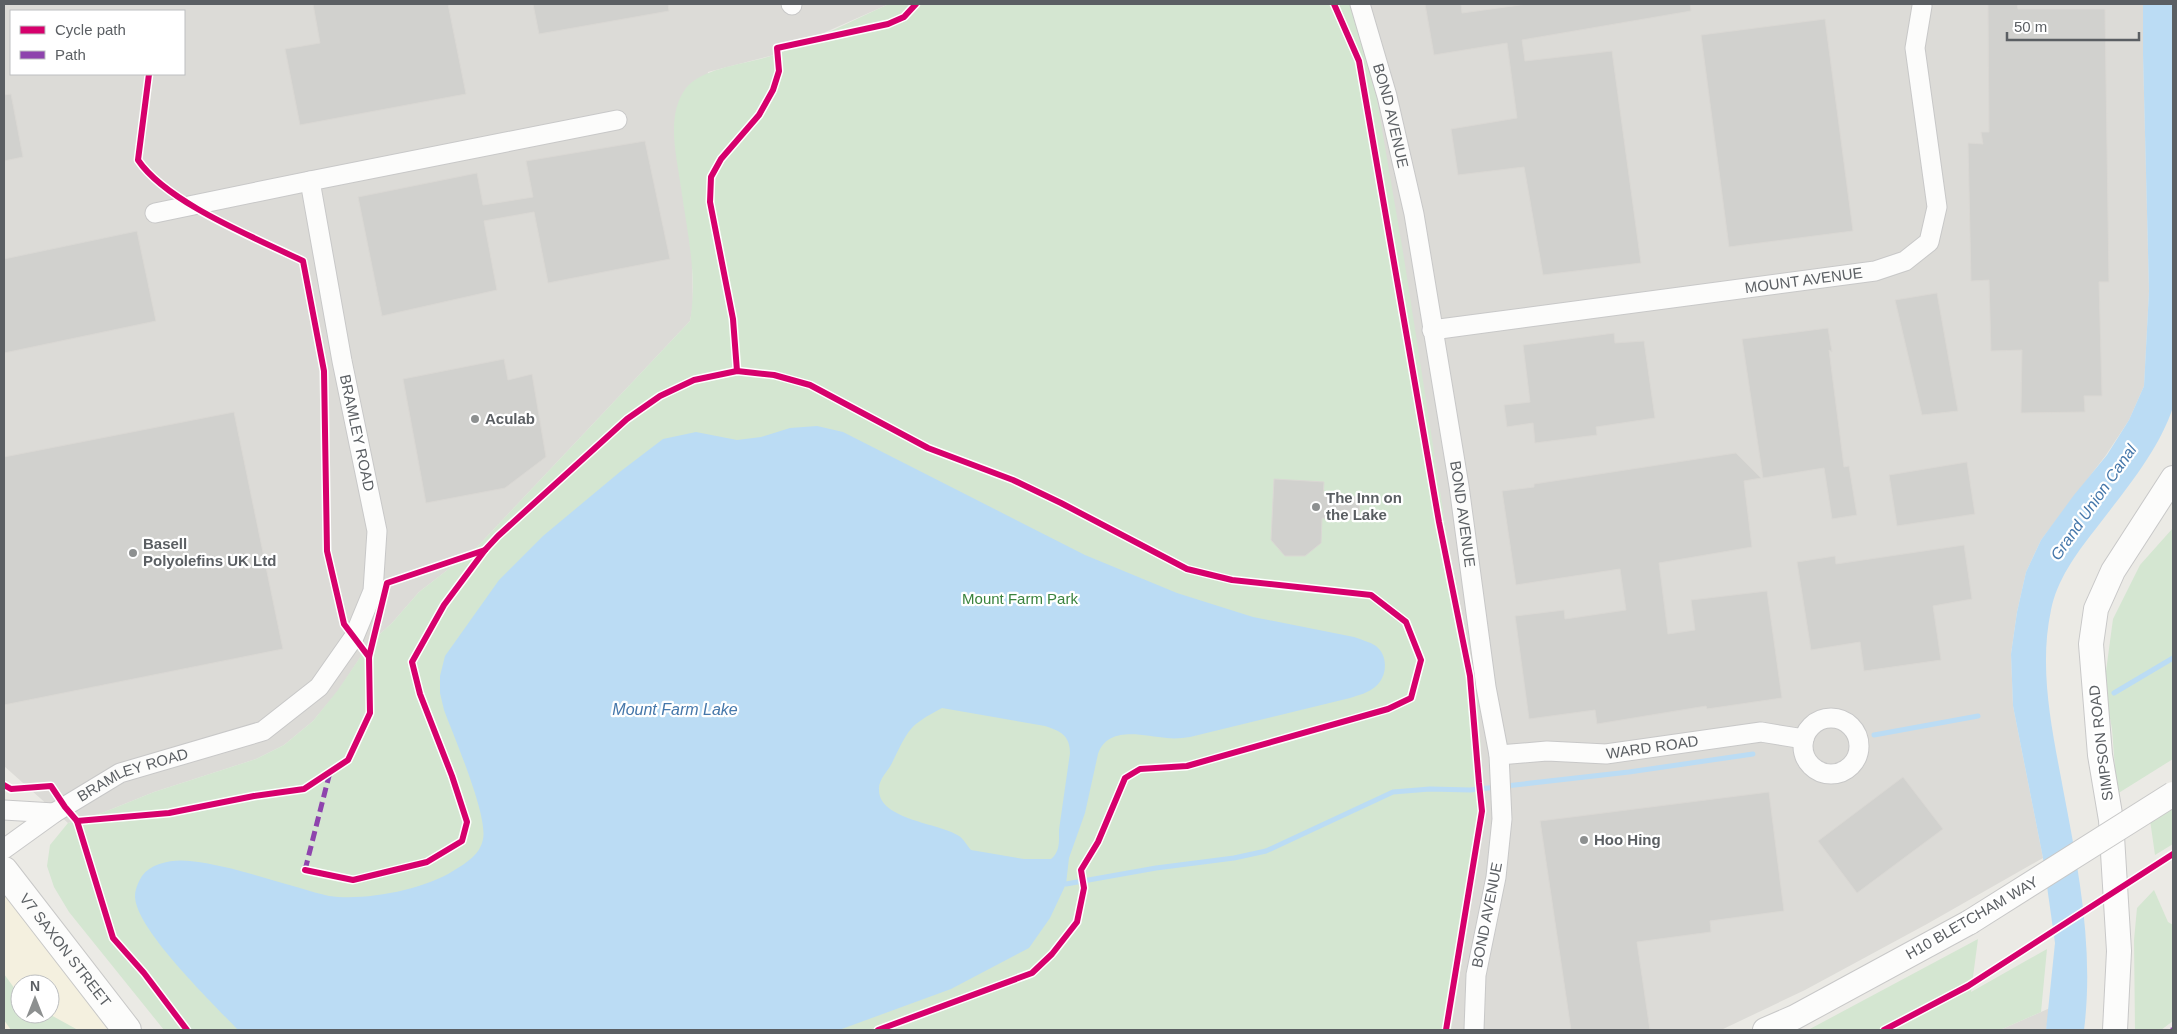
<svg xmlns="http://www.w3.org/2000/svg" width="2177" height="1034" viewBox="0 0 2177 1034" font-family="Helvetica,sans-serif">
	<rect width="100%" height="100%" fill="#ebeae5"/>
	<!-- commercial -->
	<path fill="#f4f0df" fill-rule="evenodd" d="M4,888L63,970L108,1030H4ZM20,984H50V1014H20Z"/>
	<!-- industrial -->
	<g fill="#dcdbd7" fill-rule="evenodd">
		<path d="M4,4H889L774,55L708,72L692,265L693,306L690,321L477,547L419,592L392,623L369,644L338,691L313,721L284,745L256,759L154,792L102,813L68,823L4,766ZM11,11H184V74H11Z"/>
		<polygon points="1350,4 2143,4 2143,55 2149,291 2144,386 2129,420 2106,455 2041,540 2026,572 2017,612 2011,654 2013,706 2043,858 1927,924 1805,990 1721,1030 1451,1030 1485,812 1477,690 1449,549 1369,53"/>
		<polygon points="2050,1008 2046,1030 2000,1030 2041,1012"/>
	</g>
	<!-- green -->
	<g fill="#d4e6d1">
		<path d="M889,4H1350L1369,53L1404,258L1449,549L1477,690L1485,812L1451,1030H164L69,912L54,887L47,866L50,845L68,823L102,813L154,792L256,759L284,745L313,721L338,690L369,644L392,623L419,592L477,547L690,321C698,277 687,231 681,188C677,157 665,116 686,88C703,67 749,64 774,55C813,41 851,21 889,4Z"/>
		<polygon points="2173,528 2173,759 2117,794 2112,729 2104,686 2113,619 2140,565"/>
		<polygon points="2173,805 2173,844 2155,855 2150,820"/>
		<polygon points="2154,890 2168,922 2173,925 2173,1021 2161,1030 2135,1030 2134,940 2137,908"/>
		<polygon points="1978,939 1971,992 2047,949 2041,1012 2000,1030 1808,1030"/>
		<polygon points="4,974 20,996 20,1014 49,1014 78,1030 11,1030 4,1020"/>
	</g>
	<!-- water -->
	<g fill="#bbdcf4" fill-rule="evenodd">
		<path d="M2143,4H2173V407C2159,451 2122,494 2094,531C2076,554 2057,580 2051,610C2038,671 2053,734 2064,794C2079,872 2094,951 2084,1030H2046L2055,943L2043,858L2013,706L2011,654L2017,612L2026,572L2041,540L2074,495L2107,455L2129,420L2144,386L2149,291L2143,55Z"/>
		<path d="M817,426L843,432L1085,555L1177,593L1253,617L1354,637C1362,640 1370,642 1376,646C1389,656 1387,678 1375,687C1368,693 1359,695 1350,698L1190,737C1183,738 1175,739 1167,738C1143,736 1108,725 1098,754L1085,813L1069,858L1066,884L1050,918L1029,948L951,989L839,1030H238C213,1003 137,931 135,897C135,889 138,883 142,876C152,862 175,859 190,861C227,865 264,878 300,888C310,891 320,894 329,896C365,901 423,890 453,871C466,863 480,855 483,839C488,815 454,737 444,710L440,693V676L445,656L499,580L543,536L621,471L663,439L696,432L737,440L761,437L790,428ZM942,708L1045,726C1061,731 1070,736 1070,753L1059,830C1059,843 1060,851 1051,859H1024L971,850C967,846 964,839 959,836C940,823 879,820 879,790C878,780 888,771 892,763C909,729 908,726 942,708Z"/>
	</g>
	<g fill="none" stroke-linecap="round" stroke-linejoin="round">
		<!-- stream -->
		<g stroke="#bbdcf4" stroke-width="5">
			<polyline points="2114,693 2173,658"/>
			<polyline points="1874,735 1978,716"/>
			<polyline points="1066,884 1156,868 1234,858 1266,851 1393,792 1430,789 1470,790 1629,772 1753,754"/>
		</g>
	</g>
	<!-- building -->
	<g fill="#d1d1ce" stroke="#dad8d4">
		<polygon points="313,4 448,4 466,94 300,125 285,49 320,43"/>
		<polygon points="533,4 668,4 669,11 539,34"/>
		<polygon points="1425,4 1461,4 1462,13 1527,4 1690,4 1691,11 1522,40 1525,61 1612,51 1641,263 1543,275 1524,167 1458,175 1451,129 1517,118 1507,43 1434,55"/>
		<polygon points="1988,4 2017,4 2018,9 2105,9 2109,282 2099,282 2102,396 2084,396 2085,412 2021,413 2022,350 1991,351 1989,280 1971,281 1968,143 1983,144 1981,132 1989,132"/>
		<polygon points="1825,19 1853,231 1729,247 1701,35"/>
		<polygon points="11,94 23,157 4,161 4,95"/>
		<polygon points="645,141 670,259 548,283 534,212 484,221 497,290 382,316 358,197 477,173 483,205 533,197 526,161"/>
		<polygon points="137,231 156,321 4,353 4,259"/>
		<polygon points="1937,293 1958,411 1922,415 1895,300"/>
		<polygon points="1828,328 1832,352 1829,350 1844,467 1849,466 1857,515 1832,519 1824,468 1763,478 1742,339"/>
		<polygon points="1614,333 1615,343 1644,341 1655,418 1596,427 1597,435 1535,443 1533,423 1507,427 1504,405 1530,402 1523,345"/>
		<polygon points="504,359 508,380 532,374 546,457 505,488 426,503 403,379"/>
		<polygon points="234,412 283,649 4,705 4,457"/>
		<polygon points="1736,453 1761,478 1744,481 1752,547 1659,563 1668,634 1695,630 1691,600 1767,591 1782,698 1707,709 1706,706 1597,724 1595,710 1529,719 1515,616 1564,610 1565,619 1626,610 1620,569 1516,585 1502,491 1534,487 1534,484"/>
		<polygon points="1967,462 1975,514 1897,526 1889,475"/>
		<polygon points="1274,479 1324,482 1323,495 1360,497 1359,520 1322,518 1321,543 1305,556 1285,556 1271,540"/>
		<polygon points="1964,545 1972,599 1933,606 1941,660 1864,671 1860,642 1811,650 1797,562 1835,556 1836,564"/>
		<polygon points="1903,777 1943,829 1857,893 1818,841"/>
		<polygon points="1769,792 1784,911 1710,921 1711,932 1637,942 1650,1030 1571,1030 1540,821"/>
	</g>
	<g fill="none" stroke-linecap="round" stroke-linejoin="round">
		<!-- minor casing -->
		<g stroke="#c8c8c8" stroke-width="21">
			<g id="minor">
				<polyline points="791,4 792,5"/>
				<path id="s1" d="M1360,4L1387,96L1414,214L1459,486L1486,687L1499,755L1502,819L1496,877L1476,975L1474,1030"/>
				<polyline points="155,213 310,181"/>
				<path id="s2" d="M1432,330L1875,271L1905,261L1929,242L1937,207L1915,48L1922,6"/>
				<circle cx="1831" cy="746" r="28"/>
				<path id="s3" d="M1499,755L1547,751L1606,754L1761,732L1804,739"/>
				<polyline points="4,810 54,813"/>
				<path id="s4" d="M4,849L54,813L120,773L263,731L319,687L354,637L373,591L377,531L342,361L310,181L617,120"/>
			</g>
		</g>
		<!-- tertiary casing -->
		<g stroke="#c8c8c8" stroke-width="26">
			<g id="tertiary">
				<polyline points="1765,1030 1795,1017 1970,922"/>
				<polyline points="2115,1030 2119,951 2111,820 2100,755 2091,644 2096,609 2113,571 2173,478"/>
			</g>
		</g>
		<!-- secondary casing -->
		<g stroke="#c8c8c7" stroke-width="30">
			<g id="secondary">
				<path id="s5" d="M4,871L127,1030"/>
			</g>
		</g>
		<!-- minor -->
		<use href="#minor" stroke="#fcfcfb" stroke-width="19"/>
		<!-- tertiary -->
		<use href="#tertiary" stroke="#fcfcfb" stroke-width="24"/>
		<!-- secondary -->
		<use href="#secondary" stroke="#fcfcfb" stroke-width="28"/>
		<!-- tertiary-bridge casing -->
		<g stroke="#c8c8c8" stroke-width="26" stroke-linecap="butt">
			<polyline id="tertiary-bridge" points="1970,922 2173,794"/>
		</g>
		<!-- tertiary-bridge -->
		<use href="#tertiary-bridge" stroke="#fcfcfb" stroke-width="24"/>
		<!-- quiet -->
		<g stroke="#8e44ad" stroke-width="5" stroke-dasharray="10 5" stroke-linecap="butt">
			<polyline points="305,870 330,772"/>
			<polyline points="2172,1030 2173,1029"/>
		</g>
		<!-- cycleway casing -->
		<g stroke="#fff" stroke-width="9">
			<g id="cycleway">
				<polyline points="1334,4 1359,61 1439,522 1470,676 1479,783 1482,811 1446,1030"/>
				<path d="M149,74L138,160C167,203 256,238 303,261L324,371L327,551L344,624L369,657"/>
				<polyline points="737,371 733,319 710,202 711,177 721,159 759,115 773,90 779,71 777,48 888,24 904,17 916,4"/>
				<polyline points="4,785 11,789 51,786 65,807 77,821 113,938 144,973 187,1030"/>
				<polyline points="77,821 169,813 254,796 304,789 348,760 370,713 369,657 387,583 485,550"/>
				<polyline points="305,870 353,880 427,862 462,841 467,822 452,776 420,694 412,662 444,605 485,550 498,536 627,419 660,396 694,380 737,371 774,375 810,385 928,448 1013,480 1061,503 1187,569 1232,580 1371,595 1406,622 1421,660 1411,698 1388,709 1187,766 1140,769 1125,778 1098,842 1081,870 1084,888 1077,922 1052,954 1032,973 878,1030"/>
				<polyline points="1884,1030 1968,986 2173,854"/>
			</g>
		</g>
		<!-- cycleway -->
		<use href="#cycleway" stroke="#d6006c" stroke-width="6"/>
	</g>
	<!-- markers -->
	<g fill="#8d9090" stroke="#fff" stroke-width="2">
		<circle cx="475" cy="419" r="5"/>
		<circle cx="1316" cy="507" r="5"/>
		<circle cx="133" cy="553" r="5"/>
		<circle cx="1584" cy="840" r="5"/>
	</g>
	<g text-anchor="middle" stroke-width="4.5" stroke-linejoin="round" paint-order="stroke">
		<!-- street labels -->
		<g font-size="15" fill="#5b5f63" stroke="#fff">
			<text dy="5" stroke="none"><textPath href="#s1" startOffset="116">BOND AVENUE</textPath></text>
			<text dy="5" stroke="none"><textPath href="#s2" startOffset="375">MOUNT AVENUE</textPath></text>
			<text transform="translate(357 433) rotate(78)" y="5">BRAMLEY ROAD</text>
			<text dy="5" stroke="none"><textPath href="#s1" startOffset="521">BOND AVENUE</textPath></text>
			<text transform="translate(2101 743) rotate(-97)" y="5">SIMPSON ROAD</text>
			<text dy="5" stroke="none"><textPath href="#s3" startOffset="154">WARD ROAD</textPath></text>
			<text dy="5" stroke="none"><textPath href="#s4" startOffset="150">BRAMLEY ROAD</textPath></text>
			<text transform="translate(1487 915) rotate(-79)" y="5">BOND AVENUE</text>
			<text transform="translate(1972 918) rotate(-30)" y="5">H10 BLETCHAM WAY</text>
			<text dy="5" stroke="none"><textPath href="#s5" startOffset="100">V7 SAXON STREET</textPath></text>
		</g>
		<!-- poi labels -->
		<g font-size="15" font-weight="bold" fill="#5b5f63" stroke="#fff" text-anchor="start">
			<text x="485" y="424">Aculab</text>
			<text x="1326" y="503">The Inn on<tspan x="1326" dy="17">the Lake</tspan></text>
			<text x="143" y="549">Basell<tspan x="143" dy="17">Polyolefins UK Ltd</tspan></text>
			<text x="1594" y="845">Hoo Hing</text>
		</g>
		<!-- park labels -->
		<g font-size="15" fill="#3a833d" stroke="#fff">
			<text x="1020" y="604">Mount Farm Park</text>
		</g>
		<!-- water labels -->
		<g font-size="16" font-style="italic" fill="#4577aa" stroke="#fff">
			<text transform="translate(2093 502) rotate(-55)" y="6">Grand Union Canal</text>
			<text x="675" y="715">Mount Farm Lake</text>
		</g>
	</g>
	<!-- border -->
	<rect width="2177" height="1034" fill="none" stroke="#5b5f63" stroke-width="10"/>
	<!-- legend -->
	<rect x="10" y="10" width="175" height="65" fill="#ffffff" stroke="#bdbfc1"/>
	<rect x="20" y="26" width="25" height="8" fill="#d6006c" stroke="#bdbfc1"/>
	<text x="55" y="35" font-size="15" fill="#5b5f63">Cycle path</text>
	<rect x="20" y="51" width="25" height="8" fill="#8e44ad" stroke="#bdbfc1"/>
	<text x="55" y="60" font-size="15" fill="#5b5f63">Path</text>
	<!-- north arrow -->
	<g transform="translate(35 999)"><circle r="24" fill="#ffffff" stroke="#bdbfc1"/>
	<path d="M0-4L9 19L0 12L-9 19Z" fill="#8d9090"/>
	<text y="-8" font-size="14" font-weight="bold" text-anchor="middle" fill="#5b5f63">N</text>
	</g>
	<!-- scale -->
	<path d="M2007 32v8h132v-8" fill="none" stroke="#5b5f63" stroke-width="2.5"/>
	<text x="2014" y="32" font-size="15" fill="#5b5f63" stroke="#ffffff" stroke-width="4" paint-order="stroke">50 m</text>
</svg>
